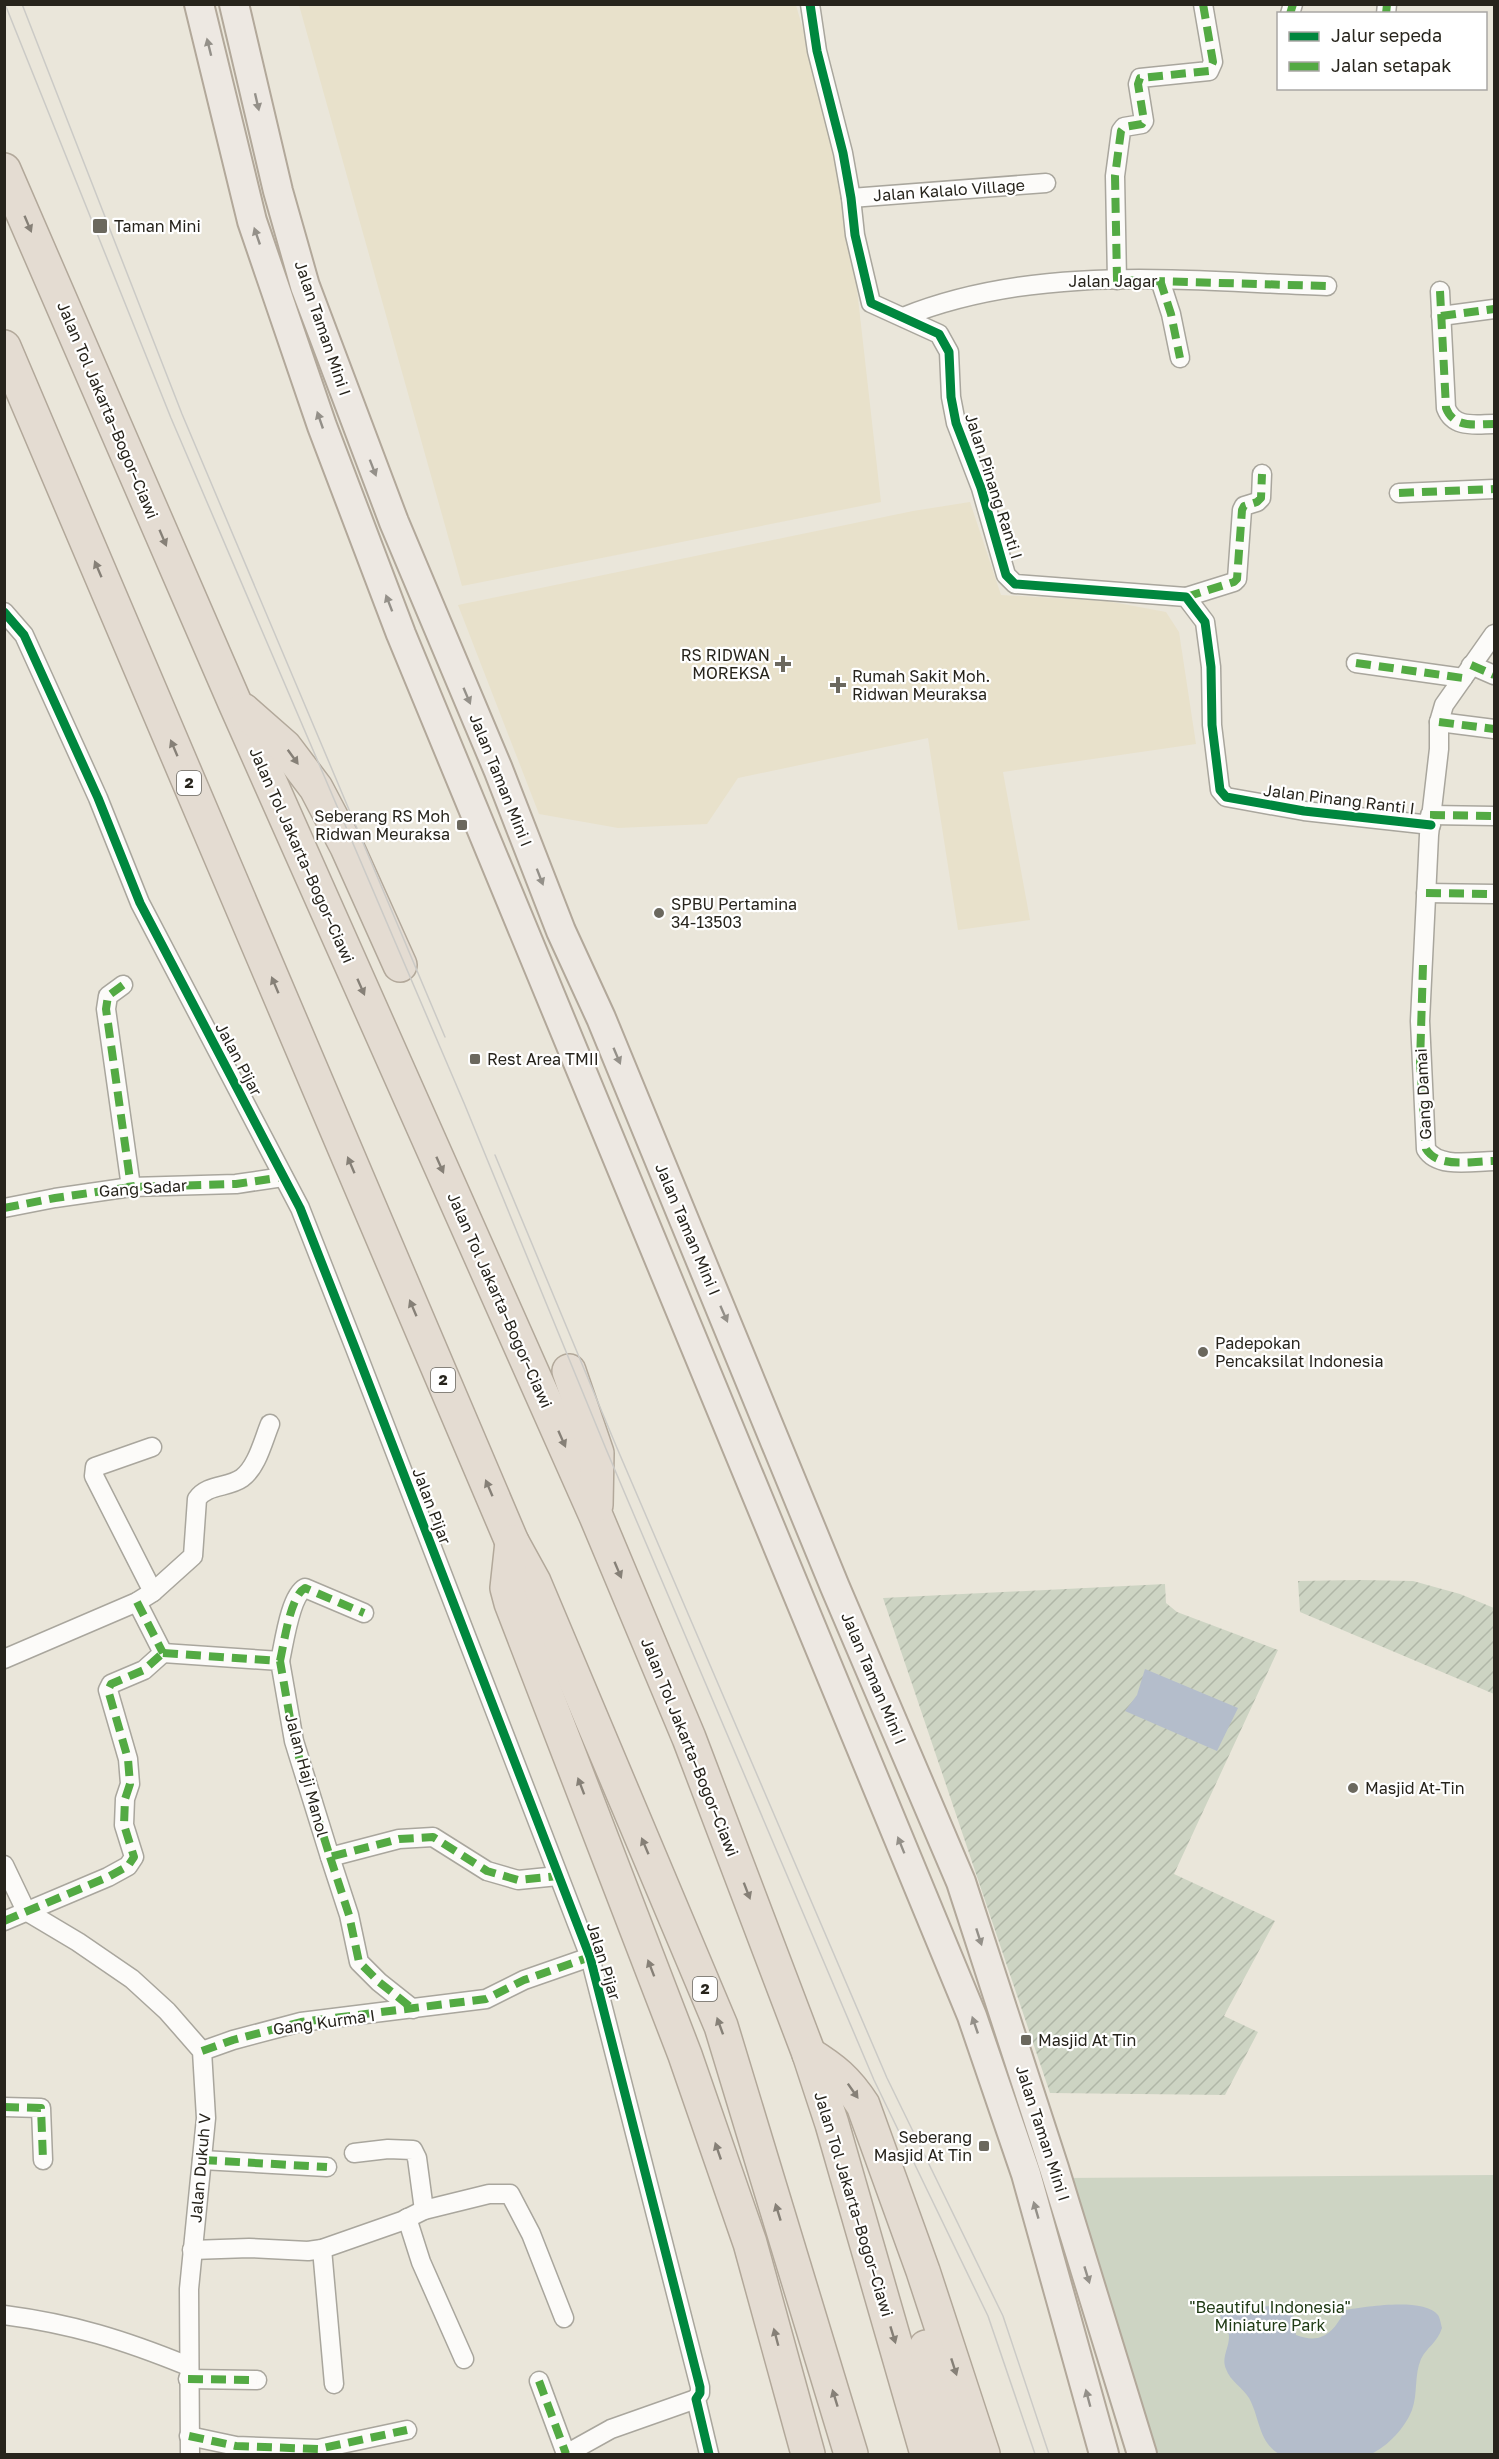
<svg xmlns="http://www.w3.org/2000/svg" width="1499" height="2459" viewBox="0 0 1499 2459" font-family="'Golos Text',sans-serif">
	<defs>
		<pattern id="garden-furrows" width="10" height="10" patternUnits="userSpaceOnUse" patternTransform="scale(1.5)"><rect width="10" height="10" fill="#cdd4c3"/><path d="M-1 1l2-2M0 10L10 0M9 11l2-2" fill="none" stroke="#b0b6a7"/></pattern>
	</defs>
	<rect width="100%" height="100%" fill="#eae6da"/>
	<!-- built -->
	<g fill="#e8e1cb">
		<polygon points="299,5 796,5 844,174 881,502 462,586"/>
		<polygon points="970,502 1001,595 1107,601 1166,612 1179,632 1196,744 1003,772 1030,920 958,930 928,738 738,778 707,824 618,828 539,814 458,605 913,511"/>
	</g>
	<!-- park -->
	<polygon fill="#cdd4c3" points="1494,2175 1494,2454 1145,2454 1064,2178"/>
	<!-- garden -->
	<g fill="url(#garden-furrows)">
		<polygon points="1359,1580 1413,1581 1460,1594 1494,1608 1494,1694 1300,1612 1298,1581"/>
		<polygon points="1165,1584 1166,1603 1177,1612 1278,1650 1174,1874 1275,1921 1224,2016 1258,2032 1225,2095 1050,2093 883,1598"/>
	</g>
	<!-- water -->
	<g fill="#b4bdcb">
		<polygon points="1145,1669 1238,1708 1217,1751 1125,1711 1137,1695"/>
		<path d="M1292,2305L1296,2335C1322,2345 1334,2332 1345,2310C1365,2307 1424,2297 1438,2315C1440,2318 1441,2324 1442,2328C1437,2343 1427,2347 1421,2359C1414,2375 1418,2394 1412,2410C1405,2428 1388,2446 1371,2454H1279C1258,2441 1260,2418 1249,2398C1243,2388 1230,2381 1226,2369C1221,2358 1229,2348 1229,2337C1229,2326 1221,2322 1219,2312L1226,2308Z"/>
	</g>
	<g fill="none" stroke-linecap="round" stroke-linejoin="round">
		<!-- minor casing -->
		<g stroke="#a9a69d" stroke-width="21">
			<g id="minor">
				<polyline points="810,4 817,51 843,153 851,198 855,235 871,303 939,334 949,352 951,397 956,423 981,488 1006,575 1015,584 1186,597 1205,622 1211,667 1212,725 1220,790 1226,797 1304,811 1431,825"/>
				<polyline points="1290,14 1293,4"/>
				<polyline points="1386,14 1387,4"/>
				<polyline points="851,198 1046,183"/>
				<polyline points="1117,280 1115,176 1121,131 1124,127 1142,124 1144,121 1138,84 1140,78 1209,71 1213,62 1203,4"/>
				<polyline points="1160,280 1171,314 1180,358"/>
				<path d="M1440,291L1446,408C1454,429 1476,424 1494,424"/>
				<polyline points="1441,316 1494,309"/>
				<path d="M903,317C1037,263 1186,281 1327,286"/>
				<polyline points="1399,493 1494,489"/>
				<polyline points="1186,597 1234,582 1237,579 1242,510 1244,506 1257,502 1261,498 1262,474"/>
				<polyline points="4,612 24,635 98,798 140,903 300,1208 355,1348 590,1957 700,2387 700,2393 696,2399 709,2454"/>
				<path d="M1494,634L1444,705L1439,722V749L1429,835L1420,1021L1426,1149C1438,1169 1474,1161 1494,1161"/>
				<polyline points="1356,663 1463,678"/>
				<polyline points="1471,665 1494,675"/>
				<polyline points="1439,722 1494,729"/>
				<polyline points="1430,815 1494,816"/>
				<polyline points="1426,893 1494,894"/>
				<polyline points="123,985 108,996 106,1009 131,1187"/>
				<polyline points="4,1208 55,1198 131,1187 236,1184 283,1177"/>
				<polyline points="152,1447 95,1467 94,1476 153,1592"/>
				<polyline points="137,1602 163,1653"/>
				<polyline points="163,1653 280,1661 294,1741 330,1857 399,1839 433,1837 487,1871 518,1880 558,1876"/>
				<path d="M4,1659L137,1602L153,1592L193,1556L197,1499C207,1484 228,1488 242,1478C257,1467 263,1441 270,1424"/>
				<path d="M280,1661C284,1644 290,1596 305,1588L364,1613"/>
				<polyline points="330,1857 349,1915 359,1962 379,1982 413,2009"/>
				<polyline points="4,1865 26,1911 78,1942 132,1979 167,2011 202,2051 206,2118 189,2289 190,2454"/>
				<polyline points="4,1921 108,1877 128,1866 134,1857 124,1825 125,1799 130,1784 128,1759 108,1690 111,1684 144,1670 163,1653"/>
				<polyline points="202,2051 233,2040 301,2022 486,1999 524,1980 590,1957"/>
				<polyline points="4,2107 41,2108 43,2160"/>
				<polyline points="354,2153 388,2149 413,2150 417,2158 424,2210"/>
				<polyline points="202,2160 327,2167"/>
				<polyline points="407,2218 421,2262 464,2359"/>
				<polyline points="322,2249 334,2384"/>
				<polyline points="192,2250 249,2248 308,2251 322,2249 402,2221 424,2210 489,2194 510,2194 531,2234 564,2318"/>
				<path d="M4,2315C73,2324 124,2340 188,2366"/>
				<polyline points="188,2379 257,2380"/>
				<polyline points="539,2381 566,2454"/>
				<polyline points="189,2436 236,2446 318,2449 407,2430"/>
				<polyline points="566,2454 611,2429 696,2399"/>
			</g>
		</g>
		<!-- primary casing -->
		<g stroke="#b2a89a" stroke-width="32">
			<g id="primary">
				<polyline points="199,4 252,221 322,426 401,634 972,2016 1026,2174 1104,2454"/>
				<polyline points="234,4 278,191 305,286 394,522 498,769 561,931 601,1018 835,1587 961,1882 1054,2168 1142,2454"/>
			</g>
		</g>
		<!-- motorway casing -->
		<g stroke="#b2a89a" stroke-width="36">
			<g id="motorway">
				<polyline points="4,170 235,703 596,1516 689,1738 809,2054 832,2124 927,2454"/>
				<polyline points="4,347 512,1542 534,1582 721,2026 851,2454"/>
				<polyline points="243,710 285,747 316,788 347,847 400,965"/>
				<polyline points="569,1371 597,1453 596,1505"/>
				<polyline points="512,1542 507,1588 511,1603 685,2055 750,2243 808,2454"/>
				<path d="M809,2054C833,2069 847,2080 863,2105L923,2271L983,2454"/>
				<polyline points="926,2347 957,2454"/>
			</g>
		</g>
		<!-- minor -->
		<use href="#minor" stroke="#fcfbf9" stroke-width="18"/>
		<!-- primary -->
		<use href="#primary" stroke="#ede8e2" stroke-width="28"/>
		<!-- motorway -->
		<use href="#motorway" stroke="#e4dcd2" stroke-width="33"/>
		<!-- tram -->
		<g stroke="#cbcac6" stroke-width="1.5">
			<polyline points="5,4 171,418 464,1103 606,1449 874,2080 988,2316 1035,2454"/>
			<polyline points="22,4 182,414 445,1037"/>
			<polyline points="495,1155 617,1448 887,2078 1003,2316 1049,2454"/>
		</g>
		<!-- quiet -->
		<g stroke="#53aa43" stroke-width="8" stroke-dasharray="15 8" stroke-linecap="butt">
			<polyline points="1203,4 1213,62 1209,71 1140,78 1138,84 1144,121 1142,124 1124,127 1121,131 1115,176 1117,280 1327,286"/>
			<polyline points="1290,14 1293,4"/>
			<polyline points="1386,14 1387,4"/>
			<polyline points="1160,280 1171,314 1180,358"/>
			<path d="M1440,291L1446,408C1454,429 1476,424 1494,424"/>
			<polyline points="1441,316 1494,309"/>
			<polyline points="1399,493 1494,489"/>
			<polyline points="1186,597 1234,582 1237,579 1242,510 1244,506 1257,502 1261,498 1262,474"/>
			<polyline points="1356,663 1463,678"/>
			<polyline points="1471,665 1494,675"/>
			<polyline points="1439,722 1494,729"/>
			<polyline points="1430,815 1494,816"/>
			<polyline points="1426,893 1494,894"/>
			<path d="M1423,965L1420,1063L1426,1149C1438,1169 1474,1161 1494,1161"/>
			<polyline points="123,985 108,996 106,1009 131,1187"/>
			<polyline points="4,1208 55,1198 131,1187 236,1184 283,1177"/>
			<polyline points="137,1602 163,1653"/>
			<polyline points="163,1653 280,1661 294,1741 330,1857 399,1839 433,1837 487,1871 518,1880 558,1876"/>
			<path d="M280,1661C284,1644 290,1596 305,1588L364,1613"/>
			<polyline points="330,1857 349,1915 359,1962 379,1982 413,2009"/>
			<polyline points="4,1921 108,1877 128,1866 134,1857 124,1825 125,1799 130,1784 128,1759 108,1690 111,1684 144,1670 163,1653"/>
			<polyline points="202,2051 233,2040 301,2022 486,1999 524,1980 590,1957"/>
			<polyline points="4,2107 41,2108 43,2160"/>
			<polyline points="202,2160 327,2167"/>
			<polyline points="188,2379 257,2380"/>
			<polyline points="539,2381 566,2454"/>
			<polyline points="189,2436 236,2446 318,2449 407,2430"/>
		</g>
		<!-- cycleway casing -->
		<g stroke="#fff" stroke-width="13">
			<g id="cycleway">
				<polyline points="810,4 817,51 843,153 851,198 855,235 871,303 939,334 949,352 951,397 956,423 981,488 1006,575 1015,584 1186,597 1205,622 1211,667 1212,725 1220,790 1226,797 1304,811 1431,825"/>
				<polyline points="4,612 24,635 98,798 140,903 300,1208 355,1348 590,1957 700,2387 700,2393 696,2399 709,2454"/>
			</g>
		</g>
		<!-- cycleway -->
		<use href="#cycleway" stroke="#00873e" stroke-width="9"/>
	</g>
	<!-- one-way arrows -->
	<defs><path id="oneway-solid" d="M-6-.8H1V-3.2L6.5 0L1 3.2V.8H-6Z" transform="scale(1.5)"/></defs>
	<g fill="#949089">
		<use href="#oneway-solid" transform="translate(209 47) rotate(-104)"/>
		<use href="#oneway-solid" transform="translate(257 102) rotate(77)"/>
		<use href="#oneway-solid" transform="translate(257 236) rotate(-109)"/>
		<use href="#oneway-solid" transform="translate(320 420) rotate(-109)"/>
		<use href="#oneway-solid" transform="translate(373 468) rotate(69)"/>
		<use href="#oneway-solid" transform="translate(389 603) rotate(-111)"/>
		<use href="#oneway-solid" transform="translate(467 696) rotate(67)"/>
		<use href="#oneway-solid" transform="translate(540 877) rotate(69)"/>
		<use href="#oneway-solid" transform="translate(617 1056) rotate(67)"/>
		<use href="#oneway-solid" transform="translate(724 1314) rotate(66)"/>
		<use href="#oneway-solid" transform="translate(901 1845) rotate(-112)"/>
		<use href="#oneway-solid" transform="translate(979 1937) rotate(72)"/>
		<use href="#oneway-solid" transform="translate(975 2025) rotate(-109)"/>
		<use href="#oneway-solid" transform="translate(1036 2210) rotate(-106)"/>
		<use href="#oneway-solid" transform="translate(1087 2275) rotate(73)"/>
		<use href="#oneway-solid" transform="translate(1088 2398) rotate(-105)"/>
	</g>
	<g fill="#868077">
		<use href="#oneway-solid" transform="translate(28 224) rotate(67)"/>
		<use href="#oneway-solid" transform="translate(163 538) rotate(67)"/>
		<use href="#oneway-solid" transform="translate(98 569) rotate(-113)"/>
		<use href="#oneway-solid" transform="translate(174 748) rotate(-113)"/>
		<use href="#oneway-solid" transform="translate(293 757) rotate(54)"/>
		<use href="#oneway-solid" transform="translate(275 985) rotate(-113)"/>
		<use href="#oneway-solid" transform="translate(361 987) rotate(66)"/>
		<use href="#oneway-solid" transform="translate(351 1165) rotate(-113)"/>
		<use href="#oneway-solid" transform="translate(440 1165) rotate(66)"/>
		<use href="#oneway-solid" transform="translate(413 1308) rotate(-113)"/>
		<use href="#oneway-solid" transform="translate(562 1439) rotate(66)"/>
		<use href="#oneway-solid" transform="translate(489 1488) rotate(-113)"/>
		<use href="#oneway-solid" transform="translate(618 1570) rotate(67)"/>
		<use href="#oneway-solid" transform="translate(581 1786) rotate(-111)"/>
		<use href="#oneway-solid" transform="translate(645 1846) rotate(-113)"/>
		<use href="#oneway-solid" transform="translate(747 1891) rotate(69)"/>
		<use href="#oneway-solid" transform="translate(651 1968) rotate(-111)"/>
		<use href="#oneway-solid" transform="translate(720 2026) rotate(-110)"/>
		<use href="#oneway-solid" transform="translate(853 2091) rotate(55)"/>
		<use href="#oneway-solid" transform="translate(718 2151) rotate(-109)"/>
		<use href="#oneway-solid" transform="translate(778 2212) rotate(-107)"/>
		<use href="#oneway-solid" transform="translate(893 2335) rotate(73)"/>
		<use href="#oneway-solid" transform="translate(776 2337) rotate(-105)"/>
		<use href="#oneway-solid" transform="translate(954 2367) rotate(72)"/>
		<use href="#oneway-solid" transform="translate(835 2398) rotate(-107)"/>
	</g>
	<!-- markers -->
	<g fill="#6b685e" stroke="#fff" stroke-width="2">
		<rect x="92" y="218" width="16" height="16" rx="3"/>
		<path d="M780 655h6v6h6v6h-6v6h-6v-6h-6v-6h6z"/>
		<path d="M835 676h6v6h6v6h-6v6h-6v-6h-6v-6h6z"/>
		<rect x="456" y="819" width="12" height="12" rx="3"/>
		<circle cx="659" cy="913" r="6"/>
		<rect x="469" y="1053" width="12" height="12" rx="3"/>
		<circle cx="1203" cy="1352" r="6"/>
		<circle cx="1353" cy="1788" r="6"/>
		<rect x="1020" y="2034" width="12" height="12" rx="3"/>
		<rect x="978" y="2140" width="12" height="12" rx="3"/>
	</g>
	<g text-anchor="middle" stroke-width="4.5" stroke-linejoin="round" paint-order="stroke">
		<!-- shield labels -->
		<g fill="#fff" stroke="#686660" stroke-width="1.5">
			<rect x="177" y="771" width="24" height="24" rx="4.5"/>
			<rect x="431" y="1368" width="24" height="24" rx="4.5"/>
			<rect x="693" y="1977" width="24" height="24" rx="4.5"/>
		</g>
		<g font-size="15" font-weight="bold" fill="#27241c">
			<text x="189" y="788">2</text>
			<text x="443" y="1385">2</text>
			<text x="705" y="1994">2</text>
		</g>
		<!-- street labels -->
		<g font-size="16" fill="#27241c" stroke="#fff">
			<text transform="translate(949 190) rotate(-4)" y="6">Jalan Kalalo Village</text>
			<text x="1113" y="287">Jalan Jagar</text>
			<text transform="translate(323 328) rotate(71)" y="6">Jalan Taman Mini I</text>
			<text transform="translate(108 410) rotate(67)" y="6">Jalan Tol Jakarta–Bogor–Ciawi</text>
			<text transform="translate(994 486) rotate(72)" y="6">Jalan Pinang Ranti I</text>
			<text transform="translate(501 780) rotate(68)" y="6">Jalan Taman Mini I</text>
			<text transform="translate(1339 799) rotate(7)" y="6">Jalan Pinang Ranti I</text>
			<text transform="translate(302 855) rotate(66)" y="6">Jalan Tol Jakarta–Bogor–Ciawi</text>
			<text transform="translate(239 1059) rotate(62)" y="6">Jalan Pijar</text>
			<text transform="translate(1423 1094) rotate(-93)" y="6">Gang Damai</text>
			<text transform="translate(143 1188) rotate(-4)" y="6">Gang Sadar</text>
			<text transform="translate(688 1229) rotate(67)" y="6">Jalan Taman Mini I</text>
			<text transform="translate(500 1300) rotate(66)" y="6">Jalan Tol Jakarta–Bogor–Ciawi</text>
			<text transform="translate(432 1506) rotate(69)" y="6">Jalan Pijar</text>
			<text transform="translate(874 1678) rotate(67)" y="6">Jalan Taman Mini I</text>
			<text transform="translate(690 1747) rotate(68)" y="6">Jalan Tol Jakarta–Bogor–Ciawi</text>
			<text transform="translate(307 1775) rotate(75)" y="6">Jalan Haji Manol</text>
			<text transform="translate(604 1961) rotate(73)" y="6">Jalan Pijar</text>
			<text transform="translate(324 2022) rotate(-8)" y="6">Gang Kurma I</text>
			<text transform="translate(1043 2133) rotate(72)" y="6">Jalan Taman Mini I</text>
			<text transform="translate(200 2168) rotate(-85)" y="6">Jalan Dukuh V</text>
			<text transform="translate(854 2204) rotate(73)" y="6">Jalan Tol Jakarta–Bogor–Ciawi</text>
		</g>
		<!-- poi labels -->
		<g font-size="16" fill="#27241c" stroke="#fff" text-anchor="start">
			<text x="114" y="232">Taman Mini</text>
			<text x="770" y="661" text-anchor="end">RS RIDWAN<tspan x="770" dy="18">MOREKSA</tspan></text>
			<text x="852" y="682">Rumah Sakit Moh.<tspan x="852" dy="18">Ridwan Meuraksa</tspan></text>
			<text x="450" y="822" text-anchor="end">Seberang RS Moh<tspan x="450" dy="18">Ridwan Meuraksa</tspan></text>
			<text x="671" y="910">SPBU Pertamina<tspan x="671" dy="18">34-13503</tspan></text>
			<text x="487" y="1065">Rest Area TMII</text>
			<text x="1215" y="1349">Padepokan<tspan x="1215" dy="18">Pencaksilat Indonesia</tspan></text>
			<text x="1365" y="1794">Masjid At-Tin</text>
			<text x="1038" y="2046">Masjid At Tin</text>
			<text x="972" y="2143" text-anchor="end">Seberang<tspan x="972" dy="18">Masjid At Tin</tspan></text>
		</g>
		<!-- park labels -->
		<g font-size="16" fill="#203b15" stroke="#fff">
			<text x="1270" y="2313">"Beautiful Indonesia"<tspan x="1270" dy="18">Miniature Park</tspan></text>
		</g>
	</g>
	<!-- border -->
	<rect width="1499" height="2459" fill="none" stroke="#27241c" stroke-width="12"/>
	<!-- legend -->
	<rect x="1277" y="12" width="210" height="78" fill="#ffffff" stroke="#a9a7a4" stroke-width="1.5"/>
	<rect x="1289" y="32" width="30" height="9" fill="#00873e" stroke="#a9a7a4" stroke-width="1.5"/>
	<text x="1331" y="42" font-size="18" fill="#27241c">Jalur sepeda</text>
	<rect x="1289" y="62" width="30" height="9" fill="#53aa43" stroke="#a9a7a4" stroke-width="1.5"/>
	<text x="1331" y="72" font-size="18" fill="#27241c">Jalan setapak</text>
</svg>
